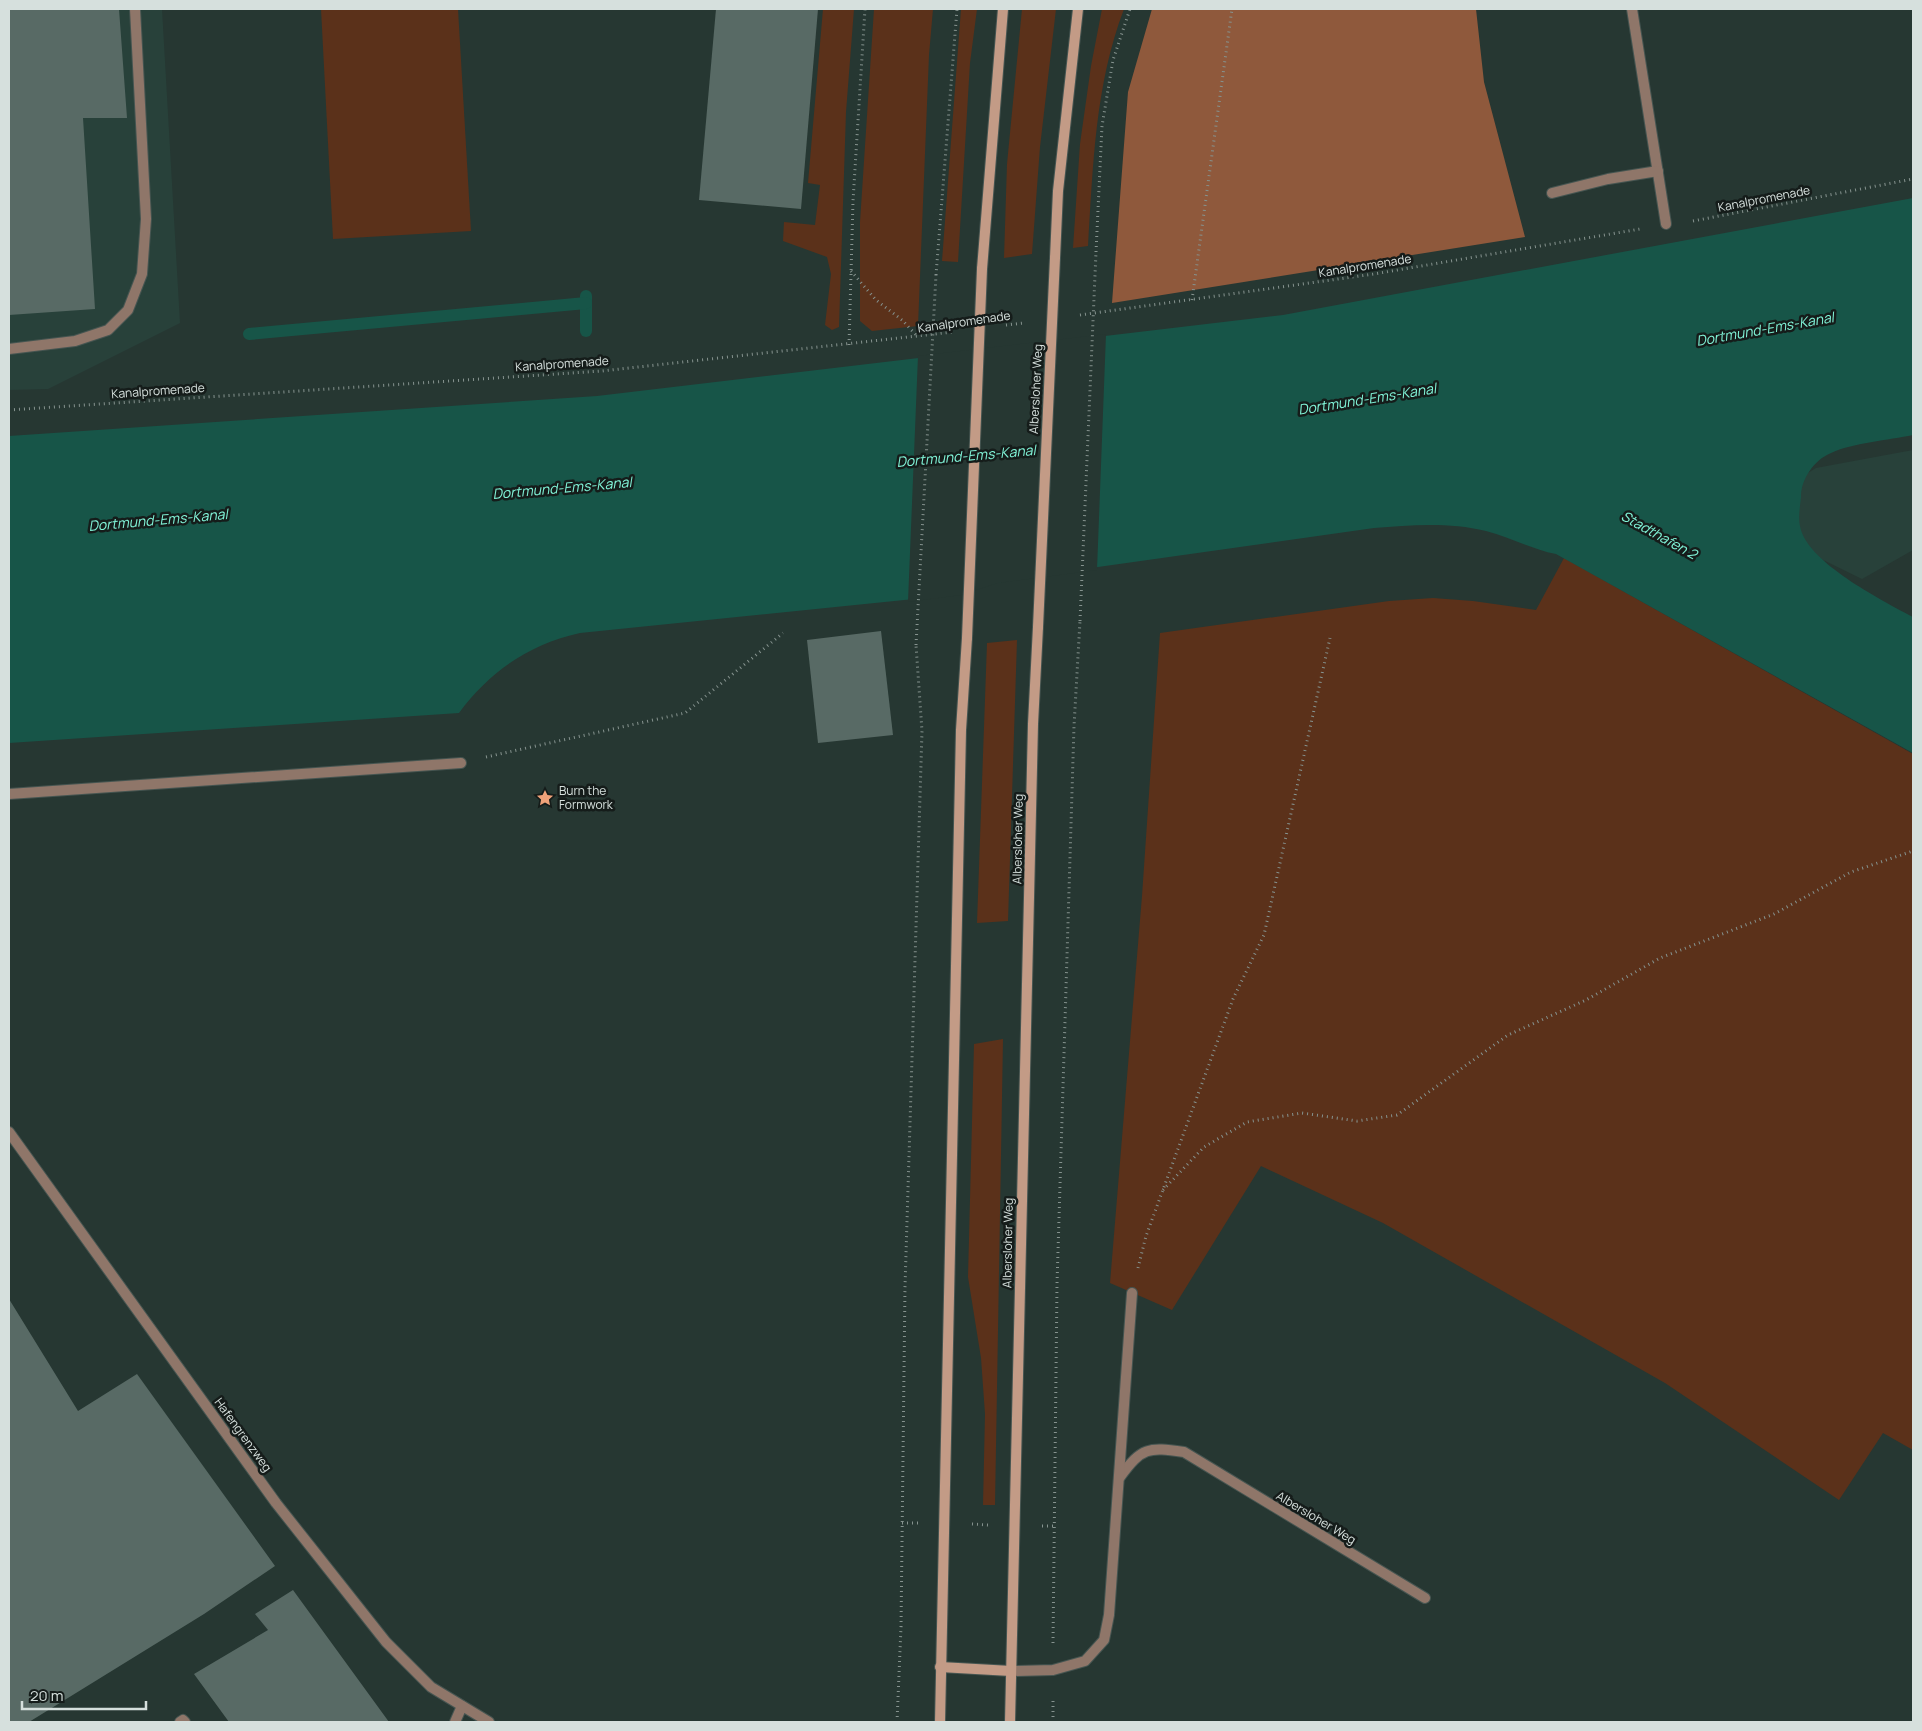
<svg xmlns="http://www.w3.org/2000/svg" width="1922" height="1731" viewBox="0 0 1922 1731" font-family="Manrope,sans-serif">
	<rect width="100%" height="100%" fill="#263732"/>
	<!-- built -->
	<g fill="#28413a">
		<polygon points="9,9 162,9 180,323 48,389 9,390"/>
		<polygon points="1913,450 1913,550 1862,579 1811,554 1789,509 1800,478 1816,468"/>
	</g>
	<!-- green -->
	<g fill="#5b311a">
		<polygon points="321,9 458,9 471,231 333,239"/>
		<polygon points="823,9 854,9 846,112 839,327 832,330 825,325 831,274 827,257 783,241 784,222 815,225 820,185 808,183"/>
		<polygon points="874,9 933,9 929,55 918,326 872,331 860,321 860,222"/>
		<polygon points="961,9 977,9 970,63 958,262 942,261"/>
		<polygon points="1022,9 1056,9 1040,147 1032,254 1004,258 1007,164"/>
		<path d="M1102,9H1124C1095,85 1093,166 1088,246L1073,248L1080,144L1091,66Z"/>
		<polygon points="1564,558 1913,754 1913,1450 1883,1433 1839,1500 1665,1383 1383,1223 1261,1166 1172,1310 1110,1283 1142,896 1160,633 1389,601 1433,598 1473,601 1536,610"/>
		<polygon points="1017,640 1008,921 977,923 987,643"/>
		<polygon points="1003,1039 995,1505 983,1505 985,1414 981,1358 968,1277 974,1044"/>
	</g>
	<!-- forest -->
	<polygon fill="#8f593c" points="1152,9 1476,9 1484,82 1525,237 1112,303 1128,92"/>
	<!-- water -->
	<path fill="#175548" d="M1913,198V435C1889,440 1852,443 1831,453C1814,460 1801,479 1801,497C1800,508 1797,521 1802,533C1815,566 1883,601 1913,617V753L1556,554C1531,549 1510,537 1486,531C1449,522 1411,525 1374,528L1027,577L914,599L580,633C530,644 490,671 459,713L9,743V436L597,396L1283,315Z"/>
	<!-- pier -->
	<polygon fill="#263732" points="1106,334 1097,570 998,583 961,595 908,602 918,356"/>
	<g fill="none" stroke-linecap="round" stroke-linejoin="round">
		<!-- stream -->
		<g stroke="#175548" stroke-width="12">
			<polyline points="586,296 586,331"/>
			<polyline points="249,334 586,303"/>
		</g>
	</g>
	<!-- building -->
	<g fill="#586a65">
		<polygon points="9,9 119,9 127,118 83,118 95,309 9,315"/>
		<polygon points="716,9 818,9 801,209 699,200"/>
		<polygon points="881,631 893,735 818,743 807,640"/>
		<polygon points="9,1299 78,1411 137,1374 275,1566 204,1614 29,1722 9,1722"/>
		<polygon points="293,1590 389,1722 229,1722 194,1674 268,1630 255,1614"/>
	</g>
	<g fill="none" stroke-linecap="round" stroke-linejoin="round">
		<!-- lane casing -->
		<g stroke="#465551" stroke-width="12">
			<g id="lane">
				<polyline points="1632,9 1666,224"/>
				<polyline points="1552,193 1608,179 1658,171"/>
				<polyline points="9,349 75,341 108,330 128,310 142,274 146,219 135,9"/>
				<polyline points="9,794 461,763"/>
				<polyline points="180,1722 183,1720 185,1722"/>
				<polyline points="455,1722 462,1706"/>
			</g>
		</g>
		<!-- street casing -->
		<g stroke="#465551" stroke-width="12">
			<g id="street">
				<polyline points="9,1132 276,1503 386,1642 431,1687 489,1722"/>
				<path d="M1120,1477C1142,1447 1148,1447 1184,1452L1425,1598"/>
				<polyline points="1011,1671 1053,1670 1085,1661 1104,1640 1109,1615 1132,1293"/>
			</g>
		</g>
		<!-- secondary casing -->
		<g stroke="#465551" stroke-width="12">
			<g id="secondary">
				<polyline points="1055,258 1058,191 1078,9"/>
				<polyline points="982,269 1003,9"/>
				<polyline points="940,1667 1011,1671"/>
				<polyline points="940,1722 961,730 967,638"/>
				<polyline points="1010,1722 1033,724 1038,627"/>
			</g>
		</g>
		<!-- path -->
		<g stroke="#86938f" stroke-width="3" stroke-dasharray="1 4" stroke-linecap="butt">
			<polyline points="1693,221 1913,179"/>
			<polyline points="1096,252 1102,126 1113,60 1130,9"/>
			<polyline points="851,271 876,300 902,320 918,337"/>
			<polyline points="936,275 957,9"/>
			<polyline points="1192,300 1232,9"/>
			<polyline points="1080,315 1374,274 1640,229"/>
			<polyline points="1006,325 1024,323"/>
			<polyline points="849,345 853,201 865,9"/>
			<polyline points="9,410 602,371 953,332"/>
			<polyline points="486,757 685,713 783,633"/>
			<polyline points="1163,1190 1204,1147 1247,1122 1302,1113 1357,1121 1397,1115 1508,1035 1586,1000 1660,958 1774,914 1851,872 1913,851"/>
			<polyline points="1138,1268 1146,1236 1233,999 1264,935 1330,638"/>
			<polyline points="902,1523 918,1523"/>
			<polyline points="972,1524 988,1525"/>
			<polyline points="1042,1526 1054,1526"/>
			<polyline points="1053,1643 1057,1284 1074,726 1080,621"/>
			<polyline points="897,1722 901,1627 905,1287 922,731 916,645"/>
			<polyline points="1053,1722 1053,1697"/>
		</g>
		<!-- lane -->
		<use href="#lane" stroke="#8f7669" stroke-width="10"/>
		<!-- street -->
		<use href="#street" stroke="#8f7669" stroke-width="10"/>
		<!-- secondary -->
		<use href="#secondary" stroke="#c39b86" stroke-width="10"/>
		<!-- secondary-bridge casing -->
		<g stroke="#465551" stroke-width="12" stroke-linecap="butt">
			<g id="secondary-bridge">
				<polyline points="1038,627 1055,258"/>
				<polyline points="967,638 982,269"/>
			</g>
		</g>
		<!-- path-bridge -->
		<g stroke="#86938f" stroke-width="3" stroke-dasharray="1 4" stroke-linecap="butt">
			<polyline points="1080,621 1096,252"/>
			<polyline points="916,645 936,275"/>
		</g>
		<!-- secondary-bridge -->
		<use href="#secondary-bridge" stroke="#c39b86" stroke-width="10"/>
	</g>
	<!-- icons -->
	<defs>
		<g id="sight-bare" transform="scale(1.35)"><path d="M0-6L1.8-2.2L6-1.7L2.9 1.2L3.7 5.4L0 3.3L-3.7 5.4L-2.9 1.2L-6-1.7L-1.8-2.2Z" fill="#f0a279" stroke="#151c1a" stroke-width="2.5" paint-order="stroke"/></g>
	</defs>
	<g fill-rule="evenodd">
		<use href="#sight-bare" x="545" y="798"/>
	</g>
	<g text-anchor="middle" stroke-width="5" stroke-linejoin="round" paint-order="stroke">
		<!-- street labels -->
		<g font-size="12" fill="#d6e0dd" stroke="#151c1a">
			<text transform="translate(1764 199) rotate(-11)" y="4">Kanalpromenade</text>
			<text transform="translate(1365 266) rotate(-9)" y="4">Kanalpromenade</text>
			<text transform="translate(964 322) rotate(-8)" y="4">Kanalpromenade</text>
			<text transform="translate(562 364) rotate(-4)" y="4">Kanalpromenade</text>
			<text transform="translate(1036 389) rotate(-87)" y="4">Albersloher Weg</text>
			<text transform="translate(158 391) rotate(-4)" y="4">Kanalpromenade</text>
			<text transform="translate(1018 839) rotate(-89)" y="4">Albersloher Weg</text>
			<text transform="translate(1008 1243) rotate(-89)" y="4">Albersloher Weg</text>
			<text transform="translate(243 1435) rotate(54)" y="4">Hafengrenzweg</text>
			<text transform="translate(1316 1518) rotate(31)" y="4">Albersloher Weg</text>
		</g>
		<!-- poi labels -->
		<g font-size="12" fill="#d6e0dd" stroke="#151c1a" text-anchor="start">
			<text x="559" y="795">Burn the<tspan x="559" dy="14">Formwork</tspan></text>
		</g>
		<!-- water labels -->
		<g font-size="14" font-style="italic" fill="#81f4d8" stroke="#151c1a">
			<text transform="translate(1765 329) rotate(-10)" y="5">Dortmund-Ems-Kanal</text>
			<text transform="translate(1367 399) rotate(-9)" y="5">Dortmund-Ems-Kanal</text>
			<text transform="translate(966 456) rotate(-5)" y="5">Dortmund-Ems-Kanal</text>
			<text transform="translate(562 488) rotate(-5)" y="5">Dortmund-Ems-Kanal</text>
			<text transform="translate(158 520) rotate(-5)" y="5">Dortmund-Ems-Kanal</text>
			<text transform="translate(1659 535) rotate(29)" y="5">Stadthafen 2</text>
		</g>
	</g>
	<!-- border -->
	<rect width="1922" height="1731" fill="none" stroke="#d6e0dd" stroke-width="20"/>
	<!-- scale -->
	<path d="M22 1701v8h124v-8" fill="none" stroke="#d6e0dd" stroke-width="2.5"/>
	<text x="30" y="1701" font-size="15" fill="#d6e0dd" stroke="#151c1a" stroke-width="4" paint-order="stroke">20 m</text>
</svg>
